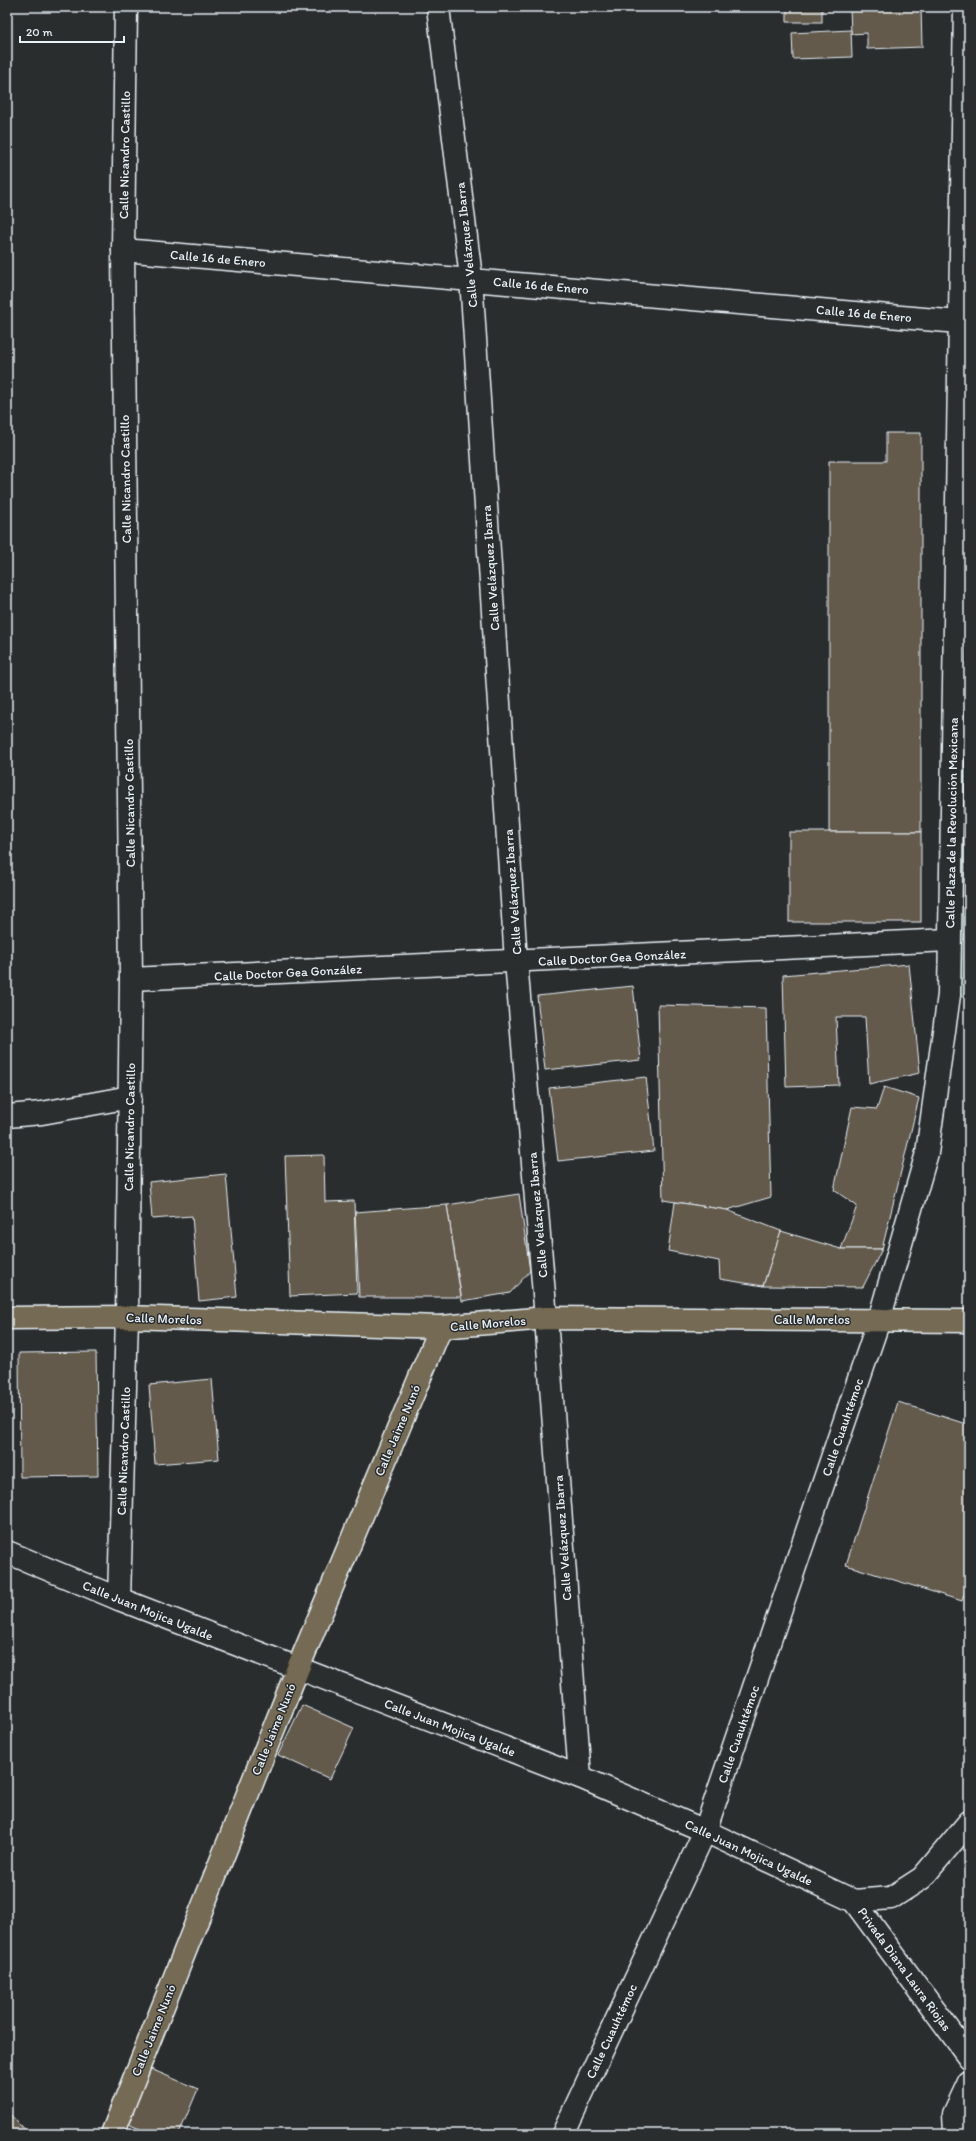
<svg xmlns="http://www.w3.org/2000/svg" width="976" height="2141" viewBox="0 0 976 2141" font-family="Itim,sans-serif">
	<defs>
		<pattern id="park-crowns" width="20" height="18" patternUnits="userSpaceOnUse"><rect width="20" height="18" fill="#536d5c"/><path d="M2 6a3 3 0 1 1 6 0M12 15a3 3 0 1 1 6 0" fill="none" stroke="#6c8274"/></pattern>
	</defs>
	<rect width="100%" height="100%" fill="#2a2d2e"/>
	<filter id="ink" filterUnits="userSpaceOnUse"><feTurbulence type="fractalNoise" baseFrequency=".025" numOctaves="2"/><feDisplacementMap in="SourceGraphic" scale="8" xChannelSelector="R" yChannelSelector="G"/><feConvolveMatrix kernelMatrix="1 2 1 2 8 2 1 2 1" color-interpolation-filters="sRGB"/></filter>
	<g filter="url(#ink)">
		<!-- park -->
		<polygon fill="url(#park-crowns)" stroke="#9eafaa" points="969,484 969,997 958,996 956,940"/>
		<!-- building -->
		<g fill="#645a4c" stroke="#e8f1f8">
			<rect x="787" y="7" width="35" height="15"/>
			<polygon points="850,7 921,7 922,47 867,49 867,33 851,34"/>
			<polygon points="851,30 852,57 793,59 792,33"/>
			<polygon points="886,433 921,433 921,832 829,832 829,461 886,461"/>
			<rect x="789" y="832" width="132" height="90"/>
			<polygon points="909,964 920,1073 869,1084 865,1017 836,1017 839,1085 786,1087 783,975"/>
			<polygon points="633,986 641,1060 545,1070 537,996"/>
			<polygon points="658,1005 766,1008 771,1197 727,1210 663,1200"/>
			<polygon points="646,1077 654,1151 558,1161 549,1088"/>
			<polygon points="884,1087 919,1098 882,1249 841,1249 857,1206 834,1190 852,1107 877,1109"/>
			<polygon points="324,1155 325,1202 354,1201 357,1293 290,1296 285,1156"/>
			<polygon points="226,1174 237,1297 199,1301 192,1216 152,1219 149,1182"/>
			<polygon points="519,1194 530,1271 510,1293 462,1301 447,1205"/>
			<polygon points="675,1202 727,1210 781,1231 763,1286 720,1279 719,1261 668,1251"/>
			<polygon points="447,1205 461,1297 359,1297 355,1212"/>
			<polygon points="781,1231 841,1249 882,1249 863,1287 763,1286"/>
			<polygon points="96,1352 98,1476 20,1477 19,1353"/>
			<polygon points="212,1379 219,1459 155,1464 149,1385"/>
			<polygon points="898,1402 969,1425 969,1580 962,1601 846,1565"/>
			<polygon points="302,1705 354,1728 330,1779 278,1755"/>
			<polygon points="146,2067 198,2089 179,2134 152,2134 123,2122"/>
			<polygon points="7,2111 28,2134 7,2134"/>
		</g>
		<g fill="none" stroke-linecap="round" stroke-linejoin="round">
			<!-- minor casing -->
			<g stroke="#e8f1f8" stroke-width="25">
				<g id="minor">
					<polyline points="438,7 471,278 516,961 546,1318 580,1777"/>
					<polyline points="123,250 959,322"/>
					<polyline points="131,979 949,940"/>
					<polyline points="7,1116 42,1113 130,1097"/>
					<polyline points="7,1552 119,1599 580,1777 705,1831 854,1901 891,1898 922,1878 969,1822"/>
					<polyline points="119,1599 127,1317 131,979 123,250 126,7"/>
					<polyline points="854,1901 969,2057"/>
					<polyline points="563,2134 705,1831 879,1320 927,1153 949,995 965,7"/>
					<polyline points="955,2134 954,2114 969,2082"/>
				</g>
			</g>
			<!-- major casing -->
			<g stroke="#e8f1f8" stroke-width="25">
				<g id="major">
					<polyline points="7,1318 127,1317 441,1327 546,1318 969,1321"/>
					<polyline points="112,2134 298,1668 441,1327"/>
				</g>
			</g>
			<!-- minor -->
			<use href="#minor" stroke="#2a2d2e" stroke-width="22"/>
			<!-- major -->
			<use href="#major" stroke="#756b52" stroke-width="22"/>
		</g>
	</g>
	<g text-anchor="middle" stroke-width="3" stroke-linejoin="round" paint-order="stroke">
		<!-- street labels -->
		<g font-size="13" fill="#e8f1f8" stroke="#2a2d2e">
			<text transform="translate(124 155) rotate(-89)" y="5">Calle Nicandro Castillo</text>
			<text transform="translate(466 245) rotate(-96)" y="5">Calle Velázquez Ibarra</text>
			<text transform="translate(218 258) rotate(5)" y="5">Calle 16 de Enero</text>
			<text transform="translate(541 285) rotate(5)" y="5">Calle 16 de Enero</text>
			<text transform="translate(864 313) rotate(5)" y="5">Calle 16 de Enero</text>
			<text transform="translate(125 479) rotate(-91)" y="5">Calle Nicandro Castillo</text>
			<text transform="translate(490 568) rotate(-94)" y="5">Calle Velázquez Ibarra</text>
			<text transform="translate(129 803) rotate(-91)" y="5">Calle Nicandro Castillo</text>
			<text transform="translate(951 823) rotate(-89)" y="5">Calle Plaza de la Revolución Mexicana</text>
			<text transform="translate(512 892) rotate(-94)" y="5">Calle Velázquez Ibarra</text>
			<text transform="translate(612 957) rotate(-3)" y="5">Calle Doctor Gea González</text>
			<text transform="translate(288 972) rotate(-3)" y="5">Calle Doctor Gea González</text>
			<text transform="translate(129 1127) rotate(-89)" y="5">Calle Nicandro Castillo</text>
			<text transform="translate(537 1215) rotate(-95)" y="5">Calle Velázquez Ibarra</text>
			<text transform="translate(164 1318) rotate(2)" y="5">Calle Morelos</text>
			<text x="812" y="1324">Calle Morelos</text>
			<text transform="translate(488 1323) rotate(-5)" y="5">Calle Morelos</text>
			<text transform="translate(842 1427) rotate(-71)" y="5">Calle Cuauhtémoc</text>
			<text transform="translate(397 1430) rotate(-67)" y="5">Calle Jaime Nunó</text>
			<text transform="translate(123 1451) rotate(-88)" y="5">Calle Nicandro Castillo</text>
			<text transform="translate(562 1538) rotate(-94)" y="5">Calle Velázquez Ibarra</text>
			<text transform="translate(148 1610) rotate(22)" y="5">Calle Juan Mojica Ugalde</text>
			<text transform="translate(450 1727) rotate(21)" y="5">Calle Juan Mojica Ugalde</text>
			<text transform="translate(273 1729) rotate(-68)" y="5">Calle Jaime Nunó</text>
			<text transform="translate(738 1734) rotate(-71)" y="5">Calle Cuauhtémoc</text>
			<text transform="translate(749 1852) rotate(25)" y="5">Calle Juan Mojica Ugalde</text>
			<text transform="translate(905 1969) rotate(54)" y="5">Privada Diana Laura Riojas</text>
			<text transform="translate(153 2030) rotate(-68)" y="5">Calle Jaime Nunó</text>
			<text transform="translate(611 2031) rotate(-65)" y="5">Calle Cuauhtémoc</text>
		</g>
	</g>
	<!-- margin -->
	<rect width="976" height="2141" fill="none" stroke="#2a2d2e" stroke-width="24"/>
	<rect x="12" y="12" width="952" height="2117" fill="none" stroke="#e8f1f8" stroke-width="1.5" filter="url(#ink)"/>
	<!-- scale -->
	<path d="M20 36v6h104v-6" fill="none" stroke="#e8f1f8" stroke-width="2"/>
	<text x="26" y="36" font-size="12" fill="#e8f1f8" stroke="#2a2d2e" stroke-width="3" paint-order="stroke">20 m</text>
</svg>
